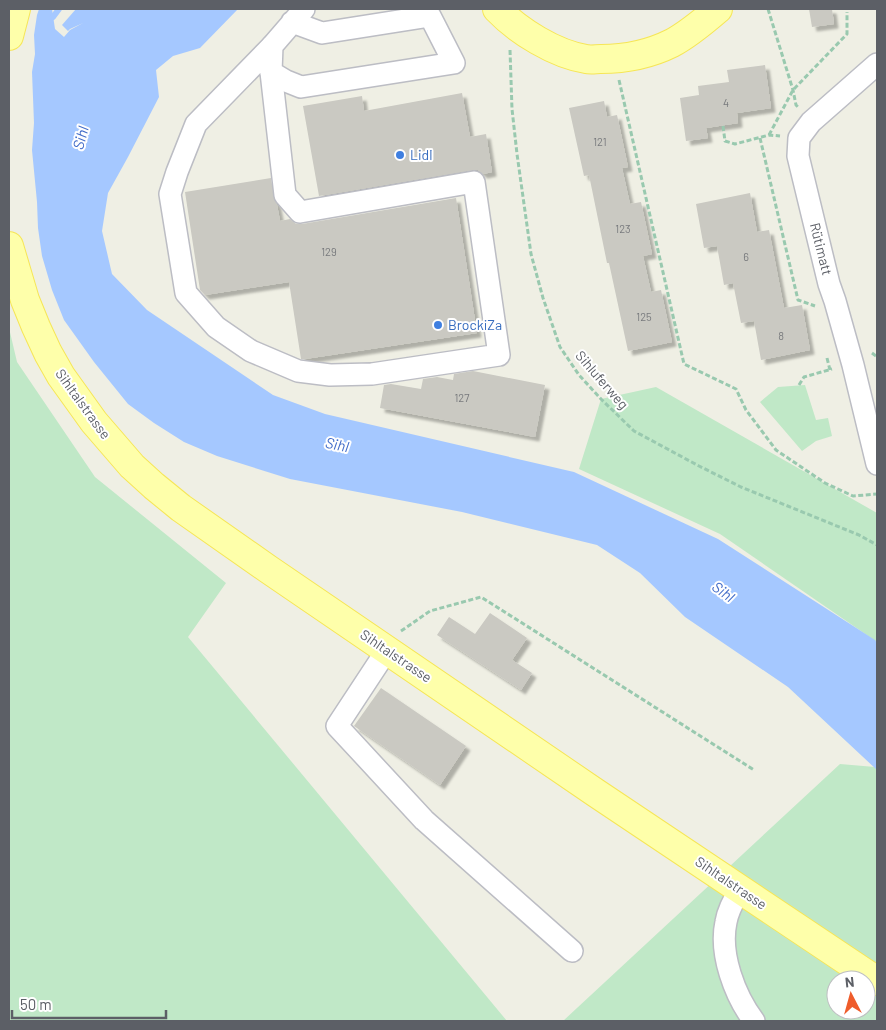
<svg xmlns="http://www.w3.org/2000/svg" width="886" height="1030" viewBox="0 0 886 1030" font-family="Barlow,sans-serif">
	<defs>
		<filter id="shadow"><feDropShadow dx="4.5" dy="4.5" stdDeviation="1" flood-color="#0004"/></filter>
	</defs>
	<rect width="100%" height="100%" fill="#efefe4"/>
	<!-- green -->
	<g fill="#c0e8c7" fill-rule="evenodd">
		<polygon points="9,328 17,362 95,477 226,583 188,637 507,1021 9,1021"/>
		<polygon points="805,385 816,420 828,418 832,436 816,441 802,451 760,402 778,387"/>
		<polygon points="656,387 877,513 877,643 874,640 720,534 579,469 601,399"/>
		<path d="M840,764L875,767L877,770V1021H563ZM836,980H866V1010H836Z"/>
	</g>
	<!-- water -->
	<polygon fill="#a5c8ff" points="39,9 52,9 55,29 64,37 70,30 83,23 70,29 68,31 62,25 76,9 238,9 200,48 173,56 156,70 159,97 128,157 108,193 102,231 112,274 147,310 273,395 325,414 574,472 718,539 875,640 877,643 877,770 788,687 685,617 640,573 597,545 462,512 290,479 217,456 184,442 154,423 128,404 94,362 64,320 52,290 42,256 38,228 37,202 32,150 34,123 32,72 35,54 34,35 37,15"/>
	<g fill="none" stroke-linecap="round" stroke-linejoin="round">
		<!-- stream -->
		<polyline stroke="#a5c8ff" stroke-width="6" points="53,17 59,9"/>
	</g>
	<!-- building -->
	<g fill="#cac9c2" filter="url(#shadow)">
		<polygon points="809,9 832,9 834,24 812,27"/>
		<polygon points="765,65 771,108 737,113 738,123 706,128 708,138 686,141 680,98 699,95 698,86 729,82 727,70"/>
		<polygon points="462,93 470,137 486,134 492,172 483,174 478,170 472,170 319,196 303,106 362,96 364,111"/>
		<polygon points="604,101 607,117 617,115 628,167 622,168 630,204 641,202 652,254 643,256 651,292 661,290 672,342 628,351 609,263 607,263 589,175 584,176 569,108"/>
		<polygon points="271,178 273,196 277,205 280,221 290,219 296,224 302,224 456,198 477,333 305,359 301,359 289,282 205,295 200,290 185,192"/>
		<polygon points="750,193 757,232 769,230 784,308 802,305 810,350 761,360 754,321 741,323 733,283 724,285 717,246 704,248 696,204"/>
		<polygon points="473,371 545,385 535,437 380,408 384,385 391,384 421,389 423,379 437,377 453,380 454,374"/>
		<polygon points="490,613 527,638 512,660 532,673 521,690 437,635 449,617 475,634"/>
		<polygon points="381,688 466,746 440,785 354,726"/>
	</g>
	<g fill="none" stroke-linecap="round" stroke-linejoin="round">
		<!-- minor casing -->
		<g stroke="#bcbdc4" stroke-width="24">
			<g id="minor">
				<polyline points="292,22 322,33 430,16 454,63 301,87 286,81 271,72 272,46 304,9"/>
				<polyline points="877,64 811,122 799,138 798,156 829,284 835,301 853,365 877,464"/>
				<polyline points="271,72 285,195 300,212 474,182 499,355 372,374 330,375 298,371 251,351 216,327 186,293 170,194 177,172 196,124 272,46"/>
				<polyline points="387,650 337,726 424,820 572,951"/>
				<path d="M740,889C734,900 728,910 726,922C719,954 735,996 754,1021"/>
			</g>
		</g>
		<!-- major casing -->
		<g stroke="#f6e657" stroke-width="30">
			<g id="major">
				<path d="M497,9C518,31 555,54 586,59C591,60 596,59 601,59C625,59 650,54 672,43C689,34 704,21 718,9"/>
				<polyline points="9,36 16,9"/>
				<polyline points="9,246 25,300 36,327 48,353 61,376 94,422 132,466 154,486 181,508 268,569 596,793 877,981"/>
			</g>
		</g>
		<!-- path -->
		<g stroke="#99c9af" stroke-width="3" stroke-dasharray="5 2.5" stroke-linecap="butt">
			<polyline points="768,9 793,90 796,105 799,108"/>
			<polyline points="510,50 512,109 517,154 531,254 543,298 560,347 579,375 601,399 634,431 699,466 741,487 859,535 877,545"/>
			<polyline points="619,80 684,364 736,389 746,410 776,450 825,483 853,496 877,494"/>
			<polyline points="723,126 725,141 735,144 769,135 780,136"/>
			<polyline points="769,135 793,90 847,34 847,12"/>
			<polyline points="760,138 798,300 815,306"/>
			<polyline points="872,353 876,356 877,355"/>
			<polyline points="827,358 830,370"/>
			<polyline points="799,385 804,377 832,369"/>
			<polyline points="401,631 430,611 481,597 754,770"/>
		</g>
		<!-- minor -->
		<use href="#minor" stroke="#fff" stroke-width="21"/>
		<!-- major -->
		<use href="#major" stroke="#feffaa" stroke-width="28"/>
	</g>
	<!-- markers -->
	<g fill="#3f7fe0" stroke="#fff" stroke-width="2">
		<circle cx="400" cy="155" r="5"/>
		<circle cx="438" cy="325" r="5"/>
	</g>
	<g text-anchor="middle" stroke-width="4" stroke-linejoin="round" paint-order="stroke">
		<!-- number labels -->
		<g font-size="11" fill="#787a7d">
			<text x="726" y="107">4</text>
			<text x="600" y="146">121</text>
			<text x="623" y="233">123</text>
			<text x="329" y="256">129</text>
			<text x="746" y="261">6</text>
			<text x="644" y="321">125</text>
			<text x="781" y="340">8</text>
			<text x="462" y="402">127</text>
		</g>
		<!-- shop labels -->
		<g font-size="14" fill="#366cbe" stroke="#fff" text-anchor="start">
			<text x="410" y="160">Lidl</text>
			<text x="448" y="330">BrockiZa</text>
		</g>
		<!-- street labels -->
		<g font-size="14" fill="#5c5f66" stroke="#fff">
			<text transform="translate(821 249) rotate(76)" y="5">Rütimatt</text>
			<text transform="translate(602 380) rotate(49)" y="5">Sihluferweg</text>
			<text transform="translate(83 404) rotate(54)" y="5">Sihltalstrasse</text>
			<text transform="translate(396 656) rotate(34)" y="5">Sihltalstrasse</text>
			<text transform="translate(731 883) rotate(34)" y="5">Sihltalstrasse</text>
		</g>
		<!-- water labels -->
		<g font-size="15" font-style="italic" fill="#426cc8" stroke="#fff">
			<text transform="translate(81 138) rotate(-75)" y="5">Sihl</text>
			<text transform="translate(337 445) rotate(12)" y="5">Sihl</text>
			<text transform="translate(723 592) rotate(37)" y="5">Sihl</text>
		</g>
	</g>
	<!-- border -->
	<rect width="886" height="1030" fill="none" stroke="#5c5f66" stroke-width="20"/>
	<!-- north arrow -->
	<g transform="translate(851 995) rotate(354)"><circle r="24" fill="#ffffff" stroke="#bebfc2"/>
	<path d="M0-4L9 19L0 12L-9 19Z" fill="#ef5c2b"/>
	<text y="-8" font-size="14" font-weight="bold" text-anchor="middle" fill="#5c5f66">N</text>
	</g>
	<!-- scale -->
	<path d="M12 1010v8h154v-8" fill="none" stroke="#5c5f66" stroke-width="2.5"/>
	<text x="20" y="1010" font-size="15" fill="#5c5f66" stroke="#ffffff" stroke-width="4" paint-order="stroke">50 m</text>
</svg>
